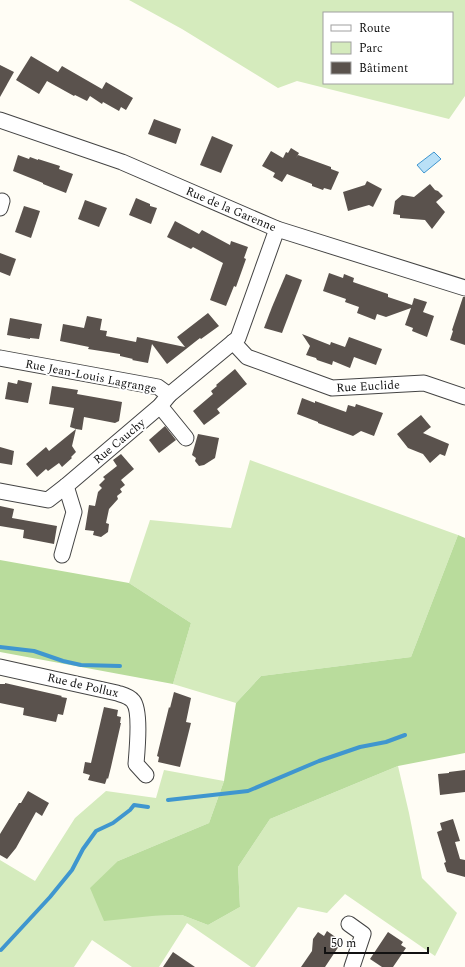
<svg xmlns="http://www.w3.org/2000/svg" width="465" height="967" viewBox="0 0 465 967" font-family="Spectral,serif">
	<rect width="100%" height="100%" fill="#fffdf5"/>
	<!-- green -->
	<g fill="#d5ebbd" fill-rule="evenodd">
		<path d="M129,0H465V96L449,119L297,81L278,88L182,29ZM324,13H452V83H324Z"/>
		<polygon points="250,460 458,535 411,657 261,676 236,703 173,684 191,623 129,583 150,520 231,528"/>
		<polygon points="398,766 409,813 422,878 457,913 435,956 345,894 327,913 298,907 255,967 251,967 187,923 159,967 132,967 92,940 74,967 0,967 0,860 35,881 75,818 106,791 156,798 164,770 224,781 209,823 118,861 152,916 182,915 208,925 240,907 238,867 270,819"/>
	</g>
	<!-- forest -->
	<g fill="#b9dc9c">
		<polygon points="458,535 465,538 465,753 398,766 270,819 238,867 240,907 208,925 182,915 152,916 104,921 90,888 118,861 209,823 224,781 236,703 261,676 411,657"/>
		<polygon points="0,560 129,583 191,623 173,684 0,652"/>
	</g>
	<!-- water -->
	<polygon fill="#b9e0f7" stroke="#3f96cf" points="434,152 441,159 424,173 417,165"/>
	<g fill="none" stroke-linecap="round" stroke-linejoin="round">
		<!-- stream -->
		<g stroke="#3f96cf" stroke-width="4">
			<polyline points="0,647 34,651 63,661 81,665 120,666"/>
			<polyline points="168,800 248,791 319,761 360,747 386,742 405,735"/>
			<polyline points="1,950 50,897 72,870 83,849 96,831 113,823 130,810 134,805 148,807"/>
		</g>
	</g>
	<!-- building -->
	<g fill="#5a524d">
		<polygon points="31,56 58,72 62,66 102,89 106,82 133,98 126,110 121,107 119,111 103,102 102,104 90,96 87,101 75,95 74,96 47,81 39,94 16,80"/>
		<polygon points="0,65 14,72 0,97"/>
		<polygon points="154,119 181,129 176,144 148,134"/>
		<polygon points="212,136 233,145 221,173 200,165"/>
		<polygon points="291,148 299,153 296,158 298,155 331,167 331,169 339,172 331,190 324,188 323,190 312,186 312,184 287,174 282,182 273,177 275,173 262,166 271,151 283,158 286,152 288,153"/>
		<polygon points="18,155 29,159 30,157 38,160 38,159 60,166 59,169 73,174 66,193 43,184 43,183 13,171"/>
		<polygon points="367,181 382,189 373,207 369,205 348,211 343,192 365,185"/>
		<polygon points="430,184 435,190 438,191 443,196 436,202 445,212 432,229 425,220 400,218 400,215 393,214 395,201 402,195 414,197"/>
		<polygon points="136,198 150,204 150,206 157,208 151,224 129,215"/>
		<polygon points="85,200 107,208 99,227 78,219"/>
		<polygon points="24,206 40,211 31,238 15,232"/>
		<polygon points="175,221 199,234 202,230 230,245 231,241 248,247 244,258 246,259 236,287 234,286 226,306 210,300 223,263 193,247 191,249 167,237"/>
		<polygon points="0,253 16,259 10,276 0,272"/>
		<polygon points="329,273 343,278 344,274 354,278 353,282 388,294 388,297 412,305 414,298 427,302 423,312 434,316 427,337 412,331 413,328 405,325 411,308 386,317 377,314 375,320 357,313 359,307 345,302 346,299 323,291"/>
		<polygon points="286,274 302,280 282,333 264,328 272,307"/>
		<polygon points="463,297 465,297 465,345 450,340 453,331 452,330"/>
		<polygon points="208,313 219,326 201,339 200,338 167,364 152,344 148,363 132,360 133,359 120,356 120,354 88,349 89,347 60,341 63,324 84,328 87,316 102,319 100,330 107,331 106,336 136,342 137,337 185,347 177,337"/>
		<polygon points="10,318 42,324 39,339 30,338 30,339 7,335"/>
		<polygon points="302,334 330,345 331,342 345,347 349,337 382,349 376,365 354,357 350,368 333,361 332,365 317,360 316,358 306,355 310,346"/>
		<polygon points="235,369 247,384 217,409 220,413 204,425 193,411 213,394 211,391 217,386 216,385"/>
		<polygon points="18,380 32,383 28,403 5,399 8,382 17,384"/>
		<polygon points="52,386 78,390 77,394 122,402 119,421 115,423 84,417 82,430 76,429 72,446 76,452 71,457 72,458 62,467 59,463 48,471 46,469 37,477 26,464 46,447 49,451 76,429 70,427 74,408 49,404"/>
		<polygon points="302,398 315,403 315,401 346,412 348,405 355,407 356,404 383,413 374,436 361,431 353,436 318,423 318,422 297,414"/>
		<polygon points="421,415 431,427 423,433 449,444 445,456 440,454 430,463 423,454 408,448 397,434"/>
		<polygon points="165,426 176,440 159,453 149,440"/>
		<polygon points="198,434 219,438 215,458 204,465 199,466 195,461 196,458 192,455"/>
		<polygon points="0,447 14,451 12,465 0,463"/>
		<polygon points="121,454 134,469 121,480 125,485 120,489 122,492 117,496 118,499 109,509 106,523 109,524 108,532 101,537 93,535 94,531 85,530 89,505 95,506 98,492 102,488 99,485 105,479 103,477 117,466 113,460"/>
		<polygon points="0,506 14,509 12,518 57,526 54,544 23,538 24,530 0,526"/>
		<polygon points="5,683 62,696 61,697 67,698 63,715 58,714 56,722 23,715 24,708 0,703 0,684 5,684"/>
		<polygon points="174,692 191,698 186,722 191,723 180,767 158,762 159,757 157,756 169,707 170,708"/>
		<polygon points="104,707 118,710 117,716 121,717 120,723 121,723 111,767 108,779 107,778 105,784 88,780 90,775 83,773 85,762 91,763"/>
		<polygon points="465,770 465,792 440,795 438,774 449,773 449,772"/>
		<polygon points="28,791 49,803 42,816 36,812 16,848 7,859 0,855 0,834 19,803 21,803"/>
		<polygon points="453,819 460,841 455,842 460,859 465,860 465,877 447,872 444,863 446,862 437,832 442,830 440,823"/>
		<polygon points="327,931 341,941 337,945 339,946 325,967 301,967 312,951 313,939 318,932 324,936"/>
		<polygon points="388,932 403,942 401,945 406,948 393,967 382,967 370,959"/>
		<polygon points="173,952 195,967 163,967"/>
	</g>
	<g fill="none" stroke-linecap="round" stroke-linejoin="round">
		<!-- minor casing -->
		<g stroke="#444" stroke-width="17">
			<g id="minor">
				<polyline points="0,120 122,162 277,229 465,288"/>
				<polyline points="0,208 2,201"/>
				<polyline points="233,342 247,357 332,388 424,383 465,397"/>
				<polyline points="0,358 158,387 169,395 238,338 277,229"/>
				<polyline points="160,406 186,438"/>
				<polyline points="0,491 48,500 66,486 160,406 169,395"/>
				<polyline points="62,555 74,512 66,486"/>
				<path d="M0,667L117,693C123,695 129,696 133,701C141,710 137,752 136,764L146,775"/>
				<polyline points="349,924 363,934 352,967"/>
			</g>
		</g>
		<!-- minor -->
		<use href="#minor" stroke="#fff" stroke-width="15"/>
	</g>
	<g text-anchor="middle" stroke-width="4" stroke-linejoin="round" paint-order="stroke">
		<!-- street labels -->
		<g font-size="12" fill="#111" stroke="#fff">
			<text transform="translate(231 209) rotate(23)" y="4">Rue de la Garenne</text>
			<text transform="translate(91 376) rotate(11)" y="4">Rue Jean-Louis Lagrange</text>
			<text transform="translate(368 386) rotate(-3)" y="4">Rue Euclide</text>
			<text transform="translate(119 441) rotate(-40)" y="4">Rue Cauchy</text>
			<text transform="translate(83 685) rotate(13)" y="4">Rue de Pollux</text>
		</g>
	</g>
	<!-- legend -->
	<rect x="323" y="12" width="130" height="72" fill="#ffffff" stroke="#a0a0a0"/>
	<rect x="331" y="25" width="20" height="6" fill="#ffffff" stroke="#a0a0a0"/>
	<text x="359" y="32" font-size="12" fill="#111111">Route</text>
	<rect x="331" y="42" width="20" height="12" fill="#d5ebbd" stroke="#a0a0a0"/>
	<text x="359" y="52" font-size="12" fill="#111111">Parc</text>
	<rect x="331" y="62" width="20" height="12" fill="#5a524d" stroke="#a0a0a0"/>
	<text x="359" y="72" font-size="12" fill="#111111">Bâtiment</text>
	<!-- scale -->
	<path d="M325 947v6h103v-6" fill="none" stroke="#111111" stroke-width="2"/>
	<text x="331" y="947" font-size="12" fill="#111111" stroke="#ffffff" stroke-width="3" paint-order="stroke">50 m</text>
</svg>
